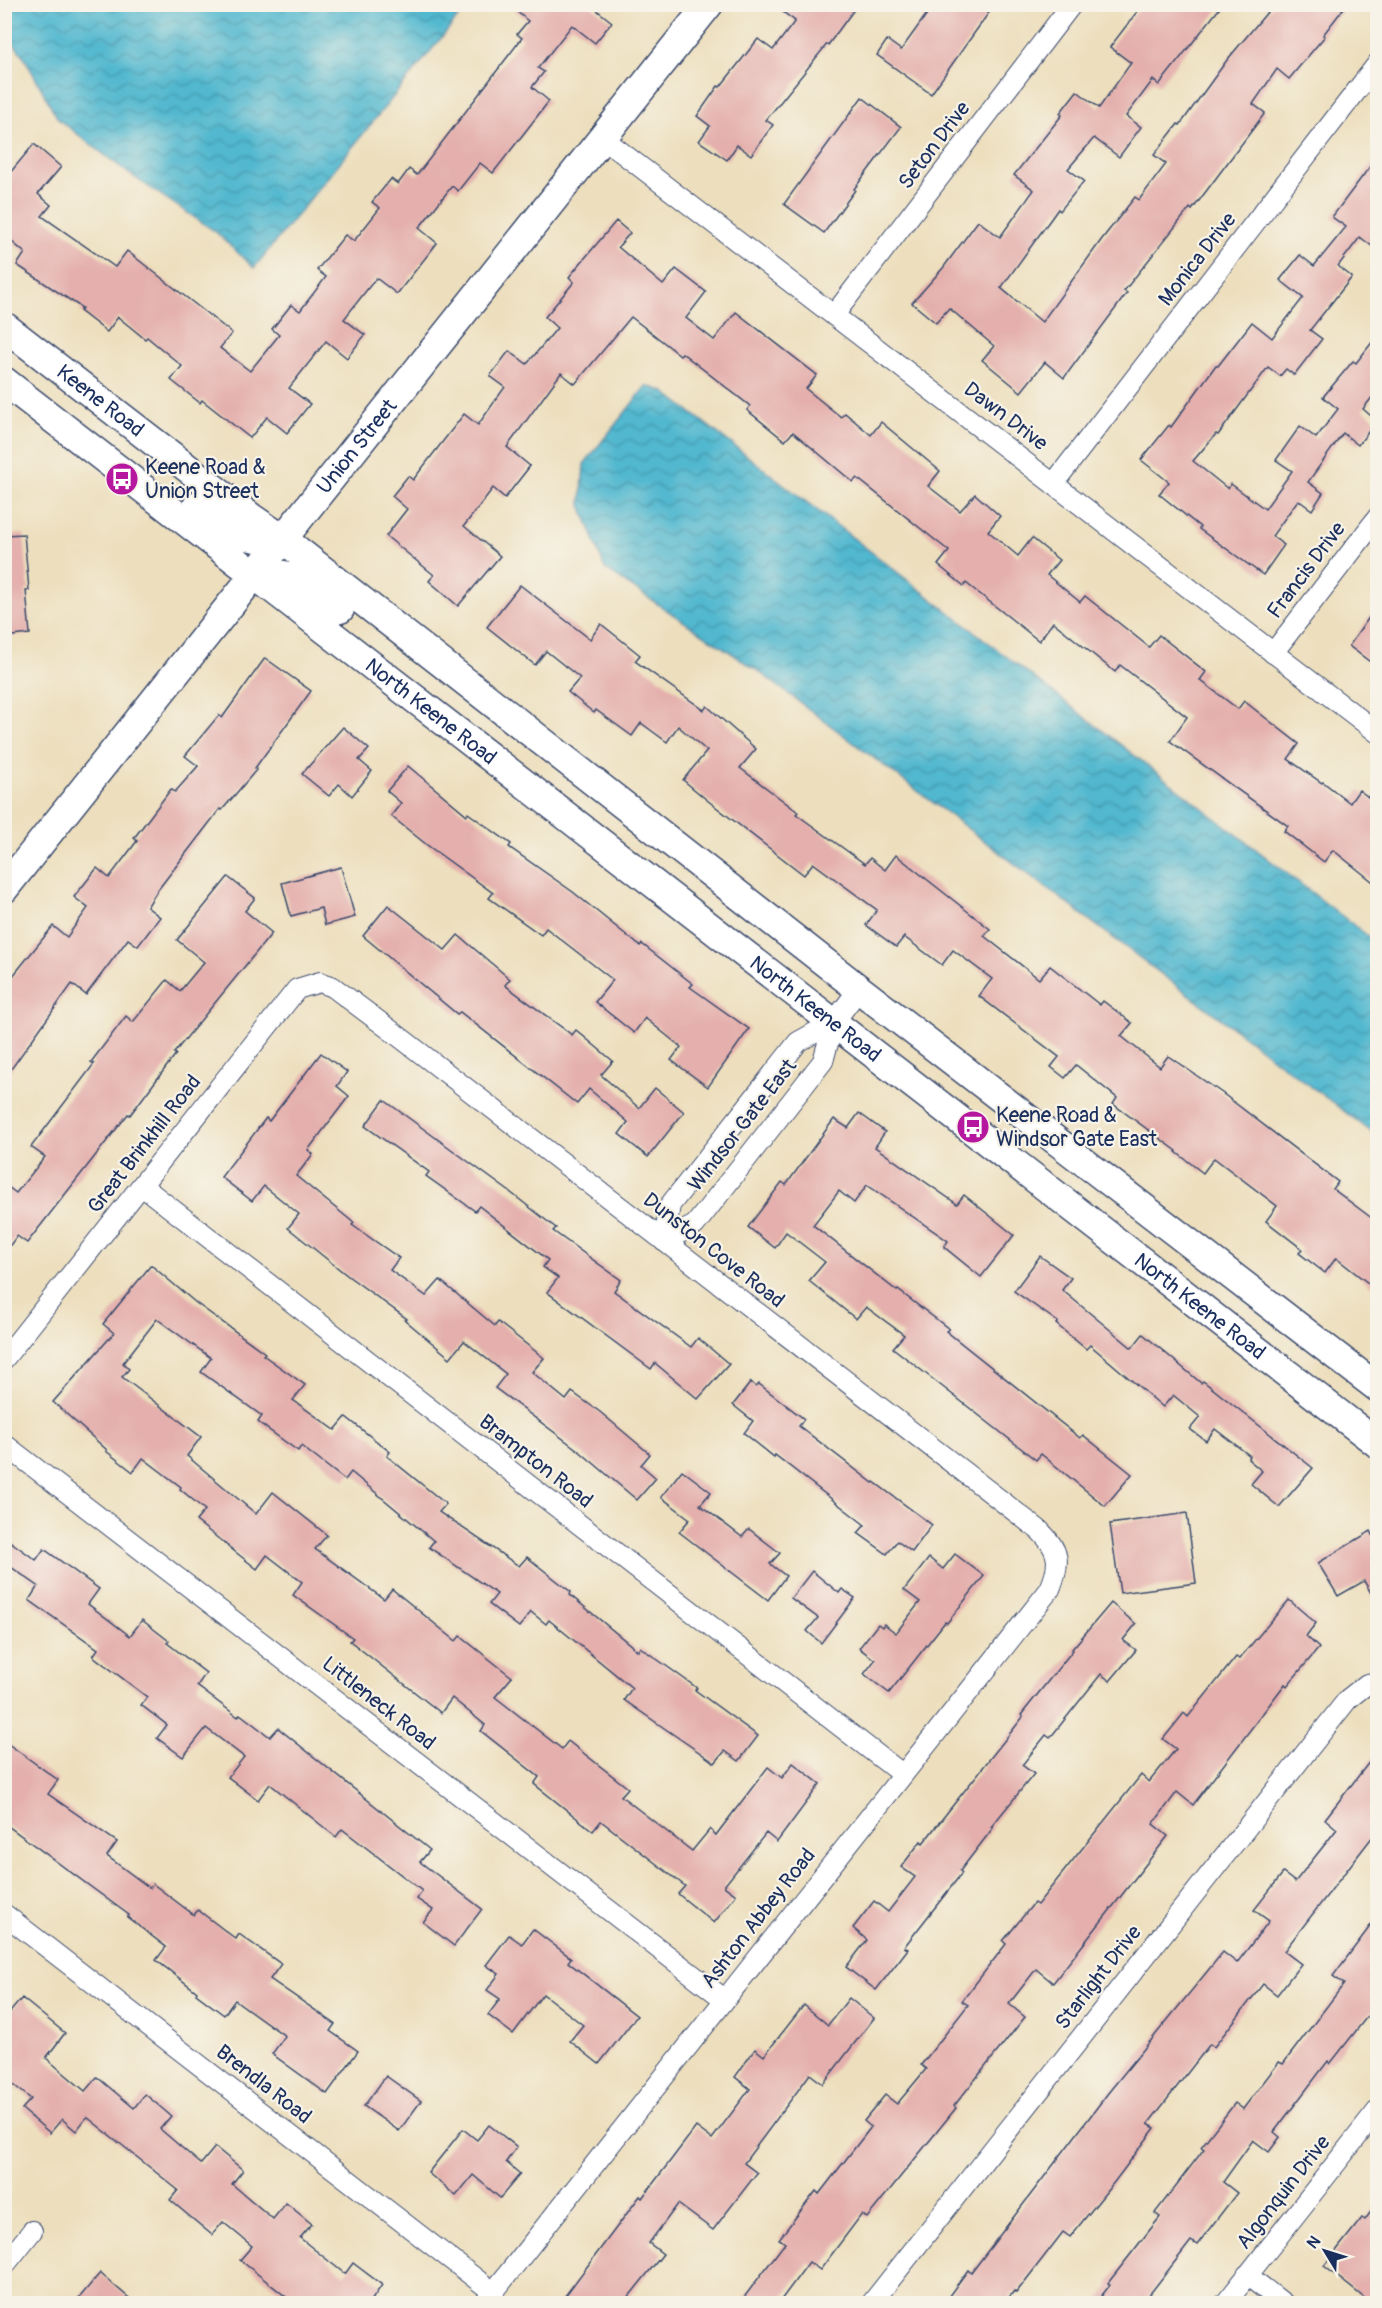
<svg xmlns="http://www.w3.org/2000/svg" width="1382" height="2308" viewBox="0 0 1382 2308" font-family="Pangolin,sans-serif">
	<defs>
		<pattern id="water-waves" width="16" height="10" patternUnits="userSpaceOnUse" patternTransform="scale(1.5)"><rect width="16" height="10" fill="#51b8cf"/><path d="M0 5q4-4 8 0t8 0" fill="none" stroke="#4296ab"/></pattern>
	</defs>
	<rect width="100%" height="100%" fill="#f7f3e8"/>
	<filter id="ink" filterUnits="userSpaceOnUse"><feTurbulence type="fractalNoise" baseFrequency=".0167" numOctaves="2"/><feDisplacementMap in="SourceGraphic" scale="12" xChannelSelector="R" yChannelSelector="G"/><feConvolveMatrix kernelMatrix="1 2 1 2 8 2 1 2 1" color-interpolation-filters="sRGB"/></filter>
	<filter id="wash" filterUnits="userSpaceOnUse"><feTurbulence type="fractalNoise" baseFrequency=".008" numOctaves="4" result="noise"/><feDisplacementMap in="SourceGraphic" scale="24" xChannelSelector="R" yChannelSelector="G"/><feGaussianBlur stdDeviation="1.35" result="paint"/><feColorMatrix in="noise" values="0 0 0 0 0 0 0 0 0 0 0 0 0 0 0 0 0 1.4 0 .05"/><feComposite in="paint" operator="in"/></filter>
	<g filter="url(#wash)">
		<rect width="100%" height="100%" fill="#eddfbd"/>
		<!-- water -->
		<g fill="url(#water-waves)" stroke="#367496" stroke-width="1.5">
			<polygon points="4,5 5,4 468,5 254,268 216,232 128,173 58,119 24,57 5,32"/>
			<polygon points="646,386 663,391 1377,943 1377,1136 758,671 605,569 581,505 584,464"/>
		</g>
		<g id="blocks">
			<!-- building -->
			<g fill="#e4afac">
				<polygon points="508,4 589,4 612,22 595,43 572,25 538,68 544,72 532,87 549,101 493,173 480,163 458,191 452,186 419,228 437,243 397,294 376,278 344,319 365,335 347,358 326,341 289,388 310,404 287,433 267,417 250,438 202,400 200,403 171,380 182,366 147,337 145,339 118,317 107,332 80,311 82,308 17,265 25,253 4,235 4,180 34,144 61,167 38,194 51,205 42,216 115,267 127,251 232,333 220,348 250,371 279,335 272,329 291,305 300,311 326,277 317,270 345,235 354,241 380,208 372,202 391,179 398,184 409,169 417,175 522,38 517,34 528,21"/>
				<polygon points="772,4 858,4 828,45 827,44 766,120 773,125 751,155 737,145 727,160 699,141 710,126 697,116 718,86 720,87 758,39 773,50 795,21"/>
				<polygon points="934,4 995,4 931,94 877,55 887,40 901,50"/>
				<polygon points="1143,4 1223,4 1159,85 1153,80 1126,116 1141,127 1119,157 1094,138 1068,169 1084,181 1060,211 1058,209 1001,288 1042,322 1102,239 1135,197 1139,200 1166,164 1154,155 1178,124 1180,125 1227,60 1274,4 1347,4 1323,35 1325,36 1289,79 1277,69 1253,104 1265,113 1192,210 1190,208 1124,291 1127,293 1064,378 1045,362 1021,392 982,360 994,346 949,308 936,323 912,303 943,268 978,221 1000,237 1034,190 1014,175 1062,115 1060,113 1077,91 1099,108 1131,63 1110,47"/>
				<polygon points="862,97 901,127 854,189 855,190 824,233 784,204"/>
				<polygon points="1377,157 1377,250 1360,237 1338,266 1352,277 1310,330 1322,339 1294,375 1286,369 1280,376 1268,367 1218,435 1216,434 1193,461 1228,489 1231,484 1265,509 1292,471 1276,460 1300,426 1316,438 1338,409 1323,397 1353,361 1356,363 1377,336 1377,391 1363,409 1377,421 1358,445 1343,433 1308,482 1323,493 1312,510 1298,500 1272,536 1284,545 1263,575 1199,529 1200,527 1159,494 1169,482 1141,460 1169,425 1171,427 1216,365 1218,366 1252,322 1272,338 1303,298 1280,280 1300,255 1314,266 1346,227 1332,217"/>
				<polygon points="616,221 630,233 618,247 663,285 676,269 706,292 686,318 714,340 736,312 817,375 806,389 841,417 845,413 871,435 881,422 940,471 928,486 960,511 975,494 1000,516 988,531 1018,556 1032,538 1059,560 1047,575 1080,602 1085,596 1149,647 1159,635 1206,672 1200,680 1238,709 1244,701 1299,744 1288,759 1322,783 1323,782 1350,803 1359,790 1377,804 1377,885 1333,850 1324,862 1284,831 1288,826 1170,741 1187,717 1120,665 1115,672 1053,622 1039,641 966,583 964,586 938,565 949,551 857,478 853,482 793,432 785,441 747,410 750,406 682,353 680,355 631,317 575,384 561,373 507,447 530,466 505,498 493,488 464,526 500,556 458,606 429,581 434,575 386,536 407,509 392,496 408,476 413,480 464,414 478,425 505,387 490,376 509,351 527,364 557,328 545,317 574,282 569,277"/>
				<polygon points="24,534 29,590 26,590 30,634 4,637 4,535"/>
				<polygon points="520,585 590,639 601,624 640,655 635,661 704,710 707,706 756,749 740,768 798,812 796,814 865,864 870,858 885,870 896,855 990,929 984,936 1039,979 1050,966 1100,1005 1103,1001 1132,1023 1121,1036 1160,1067 1168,1056 1222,1093 1338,1182 1333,1189 1377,1222 1377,1290 1336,1258 1325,1273 1299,1253 1302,1249 1266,1221 1277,1206 1214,1158 1203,1173 1176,1152 1177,1151 1113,1104 1117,1098 1076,1065 1065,1078 1051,1067 1059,1057 979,996 992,979 953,950 942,965 904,937 896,947 866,925 877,910 813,863 804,875 707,800 683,780 707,751 678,726 667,742 641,723 632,736 596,710 594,713 568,692 580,678 546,651 535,665 487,627"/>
				<polygon points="1377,606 1377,667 1349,646"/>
				<polygon points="265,658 311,691 255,768 257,769 222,810 220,809 157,891 147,907 160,917 138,946 128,939 86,995 72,984 4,1079 4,987 53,926 67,937 88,908 74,897 97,868 109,878 137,841 134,838 171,789 175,792 198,766 185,756 219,715 222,718"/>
				<polygon points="343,727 369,749 359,760 372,771 352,796 339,784 329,796 302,774"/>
				<polygon points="408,766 467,815 468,813 511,844 509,847 573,892 640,946 642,944 693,984 690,987 749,1029 708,1087 671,1060 681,1047 645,1018 634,1033 595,1002 613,980 546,928 541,935 489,898 493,893 427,845 391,816 401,803 387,791"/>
				<polygon points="341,867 355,917 325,925 321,908 291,916 282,883"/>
				<polygon points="228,877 255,898 245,911 272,933 174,1053 176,1054 130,1115 128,1114 27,1243 17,1236 4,1253 4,1184 16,1193 45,1157 31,1147 94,1064 91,1062 126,1016 133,1022 167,980 180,991 204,962 177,940"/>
				<polygon points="388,905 445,950 458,935 510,979 505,985 572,1035 576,1030 613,1061 601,1075 639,1108 655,1088 684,1112 648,1157 619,1134 628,1122 589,1089 577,1104 460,1012 457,1014 363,936"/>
				<polygon points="321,1053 347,1072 337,1086 349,1096 308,1150 313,1154 296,1176 354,1223 352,1225 399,1258 390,1270 426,1296 440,1280 495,1326 498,1322 544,1358 532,1372 566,1400 572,1392 600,1412 650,1454 641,1465 656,1478 637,1500 578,1450 495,1388 506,1374 464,1341 450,1358 405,1320 407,1319 348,1276 288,1228 299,1214 264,1186 252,1201 221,1177 266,1118 269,1121"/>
				<polygon points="384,1100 510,1192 556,1228 553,1231 621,1280 614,1291 691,1347 698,1338 729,1364 698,1399 655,1363 651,1369 547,1292 558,1278 543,1267 548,1260 479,1206 475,1211 426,1176 429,1172 365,1126"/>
				<polygon points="859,1113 885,1132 875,1147 957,1204 964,1195 1014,1235 981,1277 944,1247 948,1241 867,1185 854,1203 839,1191 813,1225 897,1291 898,1290 949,1329 946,1331 1080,1438 1083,1435 1132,1474 1105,1506 1041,1454 1036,1460 893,1348 904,1335 866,1307 856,1319 809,1281 825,1262 786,1232 775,1248 748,1227 782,1182 786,1185 834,1119 848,1128"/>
				<polygon points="1040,1256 1071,1278 1062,1290 1132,1348 1143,1334 1201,1383 1203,1381 1313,1468 1279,1507 1251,1484 1262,1471 1248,1459 1250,1456 1215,1429 1206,1441 1190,1429 1200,1417 1173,1395 1163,1407 1090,1345 1086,1349 1056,1324 1058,1322 1014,1291"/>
				<polygon points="151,1265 196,1303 265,1353 263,1355 305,1385 293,1400 335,1430 346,1417 390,1452 387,1456 446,1504 439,1512 519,1566 527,1557 571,1592 570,1595 638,1651 640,1647 697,1688 695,1690 758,1736 739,1761 725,1751 715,1763 667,1730 624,1700 632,1688 549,1620 546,1624 531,1612 519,1627 489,1604 497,1594 429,1547 434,1541 351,1472 345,1480 301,1446 298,1451 258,1422 262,1416 201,1372 211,1358 157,1319 123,1363 129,1369 122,1377 201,1437 187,1456 256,1514 273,1492 327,1535 315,1549 384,1599 392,1589 456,1641 460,1636 512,1677 495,1697 562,1749 568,1741 628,1788 621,1796 692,1851 710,1829 716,1835 768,1767 782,1778 793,1763 820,1784 777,1842 766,1833 724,1886 736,1895 714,1923 678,1894 685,1886 601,1821 593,1831 534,1784 539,1777 481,1731 485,1725 452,1698 441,1713 350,1641 353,1638 293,1595 302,1582 267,1555 257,1569 196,1521 205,1510 180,1489 181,1487 143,1458 133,1472 106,1451 107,1450 53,1402 114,1333 103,1324"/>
				<polygon points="751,1382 756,1387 759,1384 804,1419 799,1426 873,1483 874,1482 932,1525 912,1552 897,1541 887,1554 858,1533 865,1525 775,1455 774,1457 744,1433 753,1421 733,1405"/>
				<polygon points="682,1470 711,1492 700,1505 742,1537 749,1529 780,1553 770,1564 786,1576 768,1600 679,1532 690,1519 661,1497"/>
				<polygon points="1187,1513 1196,1583 1120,1593 1110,1524"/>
				<polygon points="1371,1531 1377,1543 1377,1603 1364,1581 1338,1596 1318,1563"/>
				<polygon points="4,1537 36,1560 44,1549 99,1589 88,1604 130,1636 142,1620 169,1641 167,1643 206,1673 197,1686 238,1717 240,1714 270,1737 278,1728 430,1850 420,1862 482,1909 454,1946 423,1922 433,1910 417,1899 422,1891 342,1829 336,1837 270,1784 258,1800 228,1777 244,1757 206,1728 183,1757 157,1738 167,1725 141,1705 147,1697 93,1656 98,1649 29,1600 38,1586 4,1562"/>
				<polygon points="955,1554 984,1576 947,1623 945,1622 889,1693 864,1674 875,1660 859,1648 878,1624 882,1627 884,1624 896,1633 920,1602 904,1590 929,1558 943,1569"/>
				<polygon points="812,1571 839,1593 842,1589 855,1598 821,1643 807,1631 818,1618 791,1598"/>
				<polygon points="1289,1600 1316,1623 1306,1636 1319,1648 1287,1686 1285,1684 1193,1805 1177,1792 1153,1824 1168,1836 1053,1983 1036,1969 1009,2004 1025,2017 954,2106 956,2108 867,2218 862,2214 820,2270 809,2262 778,2304 739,2304 785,2243 779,2239 816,2191 819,2194 871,2127 864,2121 885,2095 897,2104 926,2069 921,2065 968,2005 962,2001 1006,1944 1003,1941 1034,1903 1037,1905 1141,1775 1149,1782 1176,1749 1163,1739 1184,1713 1188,1717 1236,1657 1239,1659"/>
				<polygon points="1111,1603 1136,1624 1123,1640 1136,1650 1110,1681 1101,1674 1050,1738 1046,1735 1022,1765 1034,1774 991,1827 993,1828 960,1871 962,1873 904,1947 908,1949 876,1990 846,1967 867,1940 853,1928 874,1901 888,1912 915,1877 901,1867 921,1841 923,1843 1023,1717 1021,1715 1073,1650 1072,1649"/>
				<polygon points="4,1741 58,1780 48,1794 117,1842 107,1856 150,1888 153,1884 194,1915 198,1910 236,1939 239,1934 281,1964 270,1979 335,2024 330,2031 358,2051 327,2094 272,2054 285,2036 235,2000 224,2015 196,1994 197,1992 156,1960 166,1947 127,1917 129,1915 4,1823"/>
				<polygon points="1377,1752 1377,1831 1284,1951 1301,1964 1277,1995 1263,1984 1214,2047 1210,2044 1148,2124 1155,2128 1115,2181 1070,2237 1063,2232 1016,2293 1014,2291 1004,2304 943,2304 968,2270 971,2273 1108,2093 1223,1952 1237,1963 1269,1921 1254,1910 1283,1873 1295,1882 1314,1858 1337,1829 1325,1819"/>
				<polygon points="1377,1917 1377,2004 1330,2064 1328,2061 1274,2132 1280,2137 1269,2152 1253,2140 1223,2182 1237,2193 1197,2245 1191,2241 1142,2304 1095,2304 1110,2285 1108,2283 1160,2217 1155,2213 1204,2149 1201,2147 1235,2103 1243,2109 1279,2062 1283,2064 1344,1984 1333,1976"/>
				<polygon points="533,1929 571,1958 568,1962 637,2016 599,2064 570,2041 583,2025 543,1994 513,2034 488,2015 500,1999 487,1990 499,1974 486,1965 509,1935 522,1944"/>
				<polygon points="22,1998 65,2033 46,2058 85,2091 97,2077 134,2108 145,2094 171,2116 160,2129 201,2164 215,2147 243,2170 232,2184 273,2219 286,2203 312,2224 300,2238 345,2274 353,2263 382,2285 369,2304 295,2304 240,2260 252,2246 223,2222 212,2235 170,2200 178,2190 87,2117 76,2131 62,2119 50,2133 22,2109 31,2099 4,2077 4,2019"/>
				<polygon points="849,1998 874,2018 823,2084 810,2074 744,2163 757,2173 713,2230 678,2204 649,2243 663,2254 623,2304 559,2304 640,2196 642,2198 696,2127 712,2139 750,2089 735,2077 755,2049 764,2056 804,2005 828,2025"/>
				<polygon points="386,2076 421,2101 399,2131 364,2106"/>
				<polygon points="489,2125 517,2147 506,2162 520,2174 500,2198 473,2175 456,2196 428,2173 463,2129 477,2140"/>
				<polygon points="1377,2203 1377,2304 1372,2304 1324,2266 1362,2218 1365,2220"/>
				<polygon points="100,2273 136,2304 74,2304"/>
			</g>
		</g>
	</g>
	<g filter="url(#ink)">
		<use href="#blocks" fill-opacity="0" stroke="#3a496c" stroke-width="1.5"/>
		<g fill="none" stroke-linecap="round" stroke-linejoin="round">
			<!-- street casing -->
			<g stroke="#3a496c" stroke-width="22">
				<g id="street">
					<polyline points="604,139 1378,733"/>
					<polyline points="834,315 1072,4"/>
					<polyline points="1054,483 1378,63"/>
					<polyline points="1273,653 1378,517"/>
					<polyline points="142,1186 902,1774"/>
					<polyline points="664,1241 695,1225 823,1061 834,1022 859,989"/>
					<polyline points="664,1241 670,1205 798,1042 834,1022"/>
					<path d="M4,1359L297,989L320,982L333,987L401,1038L1039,1530C1060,1550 1061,1563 1050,1589L484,2304"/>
					<polyline points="4,1444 724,1999"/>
					<polyline points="4,1914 493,2292"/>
					<polyline points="4,2266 32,2231"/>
					<polyline points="1247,2275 1284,2304"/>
					<polyline points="871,2304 1348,1699 1367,1684 1378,1682"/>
					<polyline points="1225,2304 1378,2110"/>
				</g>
			</g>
			<!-- secondary casing -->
			<g stroke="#3a496c" stroke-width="31">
				<g id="secondary">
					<path id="s1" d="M4,326L252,518L283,539L859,989L1378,1388"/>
					<path id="s2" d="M4,381L1378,1444"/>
					<path d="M197,506C225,528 242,541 279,539"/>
					<path d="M255,574C296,570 309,584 340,609"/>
					<path id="s3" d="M4,889L709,4"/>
				</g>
			</g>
			<!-- street -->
			<use href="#street" stroke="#fff" stroke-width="20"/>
			<!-- secondary -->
			<use href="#secondary" stroke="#fff" stroke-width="28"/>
		</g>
	</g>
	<!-- icons -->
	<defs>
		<g id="bus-disc" transform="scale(1.725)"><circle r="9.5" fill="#b5179e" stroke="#f7f3e8"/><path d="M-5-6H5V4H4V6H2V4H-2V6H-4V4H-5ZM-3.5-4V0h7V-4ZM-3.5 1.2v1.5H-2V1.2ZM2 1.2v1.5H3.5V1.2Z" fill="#fff"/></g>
	</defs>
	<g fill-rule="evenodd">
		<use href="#bus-disc" x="122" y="479"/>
		<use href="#bus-disc" x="973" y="1127"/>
	</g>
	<g text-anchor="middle" stroke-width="4.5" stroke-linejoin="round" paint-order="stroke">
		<!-- street labels -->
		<g font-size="21" fill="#1b2f5e" stroke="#f7f3e8">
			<text transform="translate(934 145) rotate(-53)" y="7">Seton Drive</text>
			<text transform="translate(1197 259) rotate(-52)" y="7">Monica Drive</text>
			<text dy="7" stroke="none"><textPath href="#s1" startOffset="122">Keene Road</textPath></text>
			<text transform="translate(1006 416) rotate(37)" y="7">Dawn Drive</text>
			<text dy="7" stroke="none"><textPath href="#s3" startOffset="566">Union Street</textPath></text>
			<text transform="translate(1306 570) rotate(-53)" y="7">Francis Drive</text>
			<text dy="7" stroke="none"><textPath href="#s2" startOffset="540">North Keene Road</textPath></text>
			<text dy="7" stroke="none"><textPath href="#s2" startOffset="1026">North Keene Road</textPath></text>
			<text transform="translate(742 1125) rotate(-52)" y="7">Windsor Gate East</text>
			<text transform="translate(144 1144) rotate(-52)" y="7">Great Brinkhill Road</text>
			<text transform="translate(714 1250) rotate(38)" y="7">Dunston Cove Road</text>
			<text dy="7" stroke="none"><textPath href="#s2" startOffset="1512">North Keene Road</textPath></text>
			<text transform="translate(536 1461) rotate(38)" y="7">Brampton Road</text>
			<text transform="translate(379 1703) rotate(38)" y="7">Littleneck Road</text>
			<text transform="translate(758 1918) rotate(-52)" y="7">Ashton Abbey Road</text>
			<text transform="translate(1098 1977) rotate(-52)" y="7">Starlight Drive</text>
			<text transform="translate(264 2084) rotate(38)" y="7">Brendla Road</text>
			<text transform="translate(1283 2192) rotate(-52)" y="7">Algonquin Drive</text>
		</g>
		<!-- poi labels -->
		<g font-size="21" fill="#1b2f5e" stroke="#f7f3e8" text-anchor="start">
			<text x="145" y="474">Keene Road &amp;<tspan x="145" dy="24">Union Street</tspan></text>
			<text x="996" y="1122">Keene Road &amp;<tspan x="996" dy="24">Windsor Gate East</tspan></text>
		</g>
	</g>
	<!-- margin -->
	<rect width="1382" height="2308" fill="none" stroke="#f7f3e8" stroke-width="24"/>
	<!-- north arrow -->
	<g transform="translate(1325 2251) rotate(308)" stroke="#f7f3e8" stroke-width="4.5" paint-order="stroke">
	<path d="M0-4.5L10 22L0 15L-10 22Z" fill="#1b2f5e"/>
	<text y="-9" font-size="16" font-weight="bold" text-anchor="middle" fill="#1b2f5e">N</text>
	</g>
</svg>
